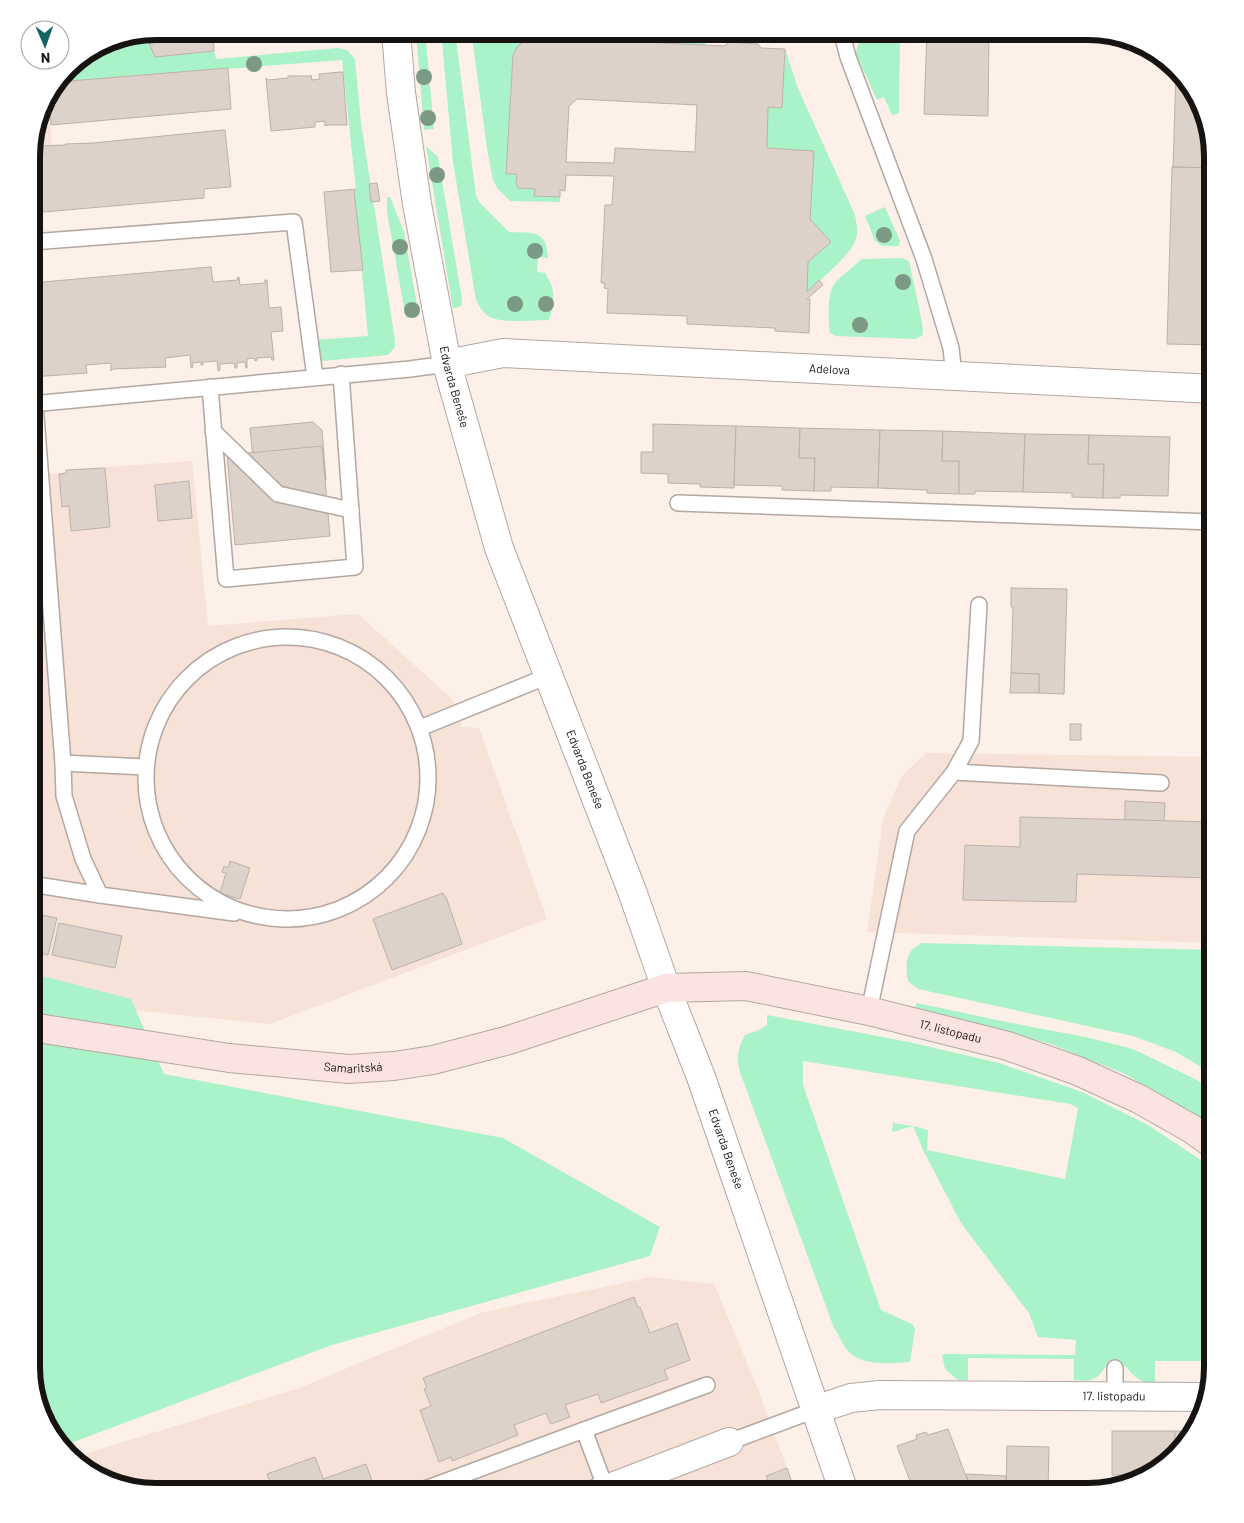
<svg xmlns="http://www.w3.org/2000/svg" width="1244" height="1523" viewBox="0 0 1244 1523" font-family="Barlow,sans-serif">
	<rect width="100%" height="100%" fill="#fcf0e9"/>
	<!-- built -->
	<g fill="#f6e2d7">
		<polygon points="48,96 52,146 32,148 44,101"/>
		<polygon points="192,461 208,626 358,614 452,699 462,727 479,728 547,919 270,1024 132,1010 31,996 31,476 66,473 66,470"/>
		<polygon points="926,753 1213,757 1213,943 867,932 883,819 901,777"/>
		<polygon points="652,1277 714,1284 757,1387 796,1492 156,1492 94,1475 76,1458 91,1452 299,1388 483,1312"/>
	</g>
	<!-- green -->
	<g fill="#aaf2c7">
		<polygon points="416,31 425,31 434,129 424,130"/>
		<path d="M441,31H455L476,196L480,203L509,232C532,233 547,229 548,258L538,257L537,272L546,273C547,279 551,282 552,287C555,298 552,310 549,320C534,320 501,324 488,316C483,313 479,305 476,300L453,162Z"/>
		<path d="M474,31H703L706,33L705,45L539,37C525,38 517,44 513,56L506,173L517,174L516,183L518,188L535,189L534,196L560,197V202L510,201L498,189L493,180L487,149L473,44Z"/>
		<path d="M875,31H900L899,113L892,115L884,97L877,100L856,54C857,42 863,35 875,31Z"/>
		<polygon points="145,34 155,57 214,51 216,59 338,48 347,50 355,59 361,123 395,340 395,347 388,355 322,361 318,358 314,340 368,336 354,191 356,189 342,60 59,82 74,62 109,41"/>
		<path d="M785,49L797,86L855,215C856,222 859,231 856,239C849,258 821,278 807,292L808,262L831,242L810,219L814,151L767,148L768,107L782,108Z"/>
		<polygon points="426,146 438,157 462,299 461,306 453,309"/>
		<polygon points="390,197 404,232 419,316 406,318 387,212 387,197"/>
		<polygon points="885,207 900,241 899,246 882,246 875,241 865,216"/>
		<path d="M902,258L909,261L922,322L923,331L922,336L915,339L836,336L830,333C828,321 827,292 835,283C843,274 853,267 862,259Z"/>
		<path d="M922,943L1213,950V1078L1198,1065L1176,1052L1133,1036L918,989L908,981C905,964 905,951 922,943Z"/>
		<polygon points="31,973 131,999 164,1074 503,1138 660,1227 650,1256 332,1345 63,1446 53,1436 31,1367"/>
		<polygon points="917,1003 1011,1023 1086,1037 1133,1049 1197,1080 1213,1092 1213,1127 1125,1074 1051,1044 929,1012 915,1007"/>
		<path d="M767,1015L909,1042L999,1063L1082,1092L1148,1125L1213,1168V1361H1155V1385C1141,1382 1134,1378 1126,1366L1107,1365C1097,1380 1092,1382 1074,1380V1359L968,1358V1380H958L945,1369L942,1354L1075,1355L1076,1340L1038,1337L1029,1313L961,1223L925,1154L913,1126L892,1132L893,1123L913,1126L928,1130L927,1150L1065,1179L1078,1108L1070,1104L803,1061V1085L881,1310L912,1324L915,1329L910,1362C891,1363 864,1367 849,1352C843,1346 839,1335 834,1328L740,1072C736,1057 738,1048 745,1035L759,1030L767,1025Z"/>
	</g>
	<!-- building -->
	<g fill="#ddd2ca" stroke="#bcb1a9" fill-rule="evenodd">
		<polygon points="156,31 213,31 214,51 155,57 145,34"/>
		<polygon points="927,31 989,31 988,116 924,114"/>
		<path d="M539,37L724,46L729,42L758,44L761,48L785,49L782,108L768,107L767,148L814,151L810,219L831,242L808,262L807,292L819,280L823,285L807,299H810L809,333L775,331V328L687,324V316L607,313L608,289L604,288L605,283H601L605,205H612L614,176L566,175L565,191L560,190V197L534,196L535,189L518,188L516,183L517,174H506L513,56L517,47L524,41ZM577,99L697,105L695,152L615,148L614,163L566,162L569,106Z"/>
		<polygon points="228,68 231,109 51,125 49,95 58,82"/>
		<polygon points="341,72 343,72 347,125 327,125 325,126 325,121 315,122 315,127 271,131 266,78 268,80 288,78 288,76 309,76 311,75 312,80 320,79 319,74"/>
		<polygon points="1176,72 1191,87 1213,156 1213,168 1173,167"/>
		<polygon points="223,130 225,130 231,187 204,189 204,198 32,213 32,148 38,148 38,146 65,145 65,144 93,143"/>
		<polygon points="1172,167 1213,168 1213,345 1167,344"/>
		<polygon points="377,183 380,201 371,202 369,184"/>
		<polygon points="356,189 354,191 363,270 331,272 324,192"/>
		<polygon points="210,267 211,267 213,282 238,280 237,278 239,277 240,285 265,283 265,280 267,280 269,308 281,307 283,331 271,332 274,360 272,360 271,357 257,358 257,360 255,361 254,358 247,359 247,368 246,368 245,362 237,363 237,368 235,368 234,363 220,364 220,370 218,371 217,361 203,362 203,365 201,365 201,362 192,363 193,367 191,368 190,355 165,358 166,367 113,369 111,371 111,363 86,365 87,373 32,377 32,283"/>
		<polygon points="313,422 322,430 326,480 309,481 308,469 285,450 280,457 253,459 250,428"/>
		<polygon points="653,424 736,426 734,488 700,487 700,484 668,483 668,474 641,473 641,452 653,452"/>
		<polygon points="736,426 800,428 799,458 815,458 814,491 782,490 782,486 734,485"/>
		<polygon points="800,428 880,430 878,488 831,487 831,491 814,491 815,458 799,458"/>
		<polygon points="880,430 943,431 942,461 959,461 959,494 927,493 927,490 878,488"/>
		<polygon points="943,431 1025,434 1023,492 975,491 975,494 959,494 959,461 942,461"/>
		<polygon points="1025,434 1089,435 1088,464 1104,464 1103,498 1072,497 1072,493 1023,492"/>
		<polygon points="1089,435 1170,437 1168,496 1120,495 1120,498 1103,498 1104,464 1088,464"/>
		<polygon points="322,446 330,536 235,545 227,455"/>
		<polygon points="105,468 110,527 71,531 69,506 62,507 59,474 66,473 66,470"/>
		<polygon points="189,481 192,518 158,521 155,485"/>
		<polygon points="1011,588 1067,589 1064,694 1039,693 1039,674 1011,673 1013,607 1011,607"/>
		<polygon points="1011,673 1039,674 1039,693 1010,693"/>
		<rect x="1070" y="724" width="11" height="16"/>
		<polygon points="1125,801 1165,803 1164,821 1125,820"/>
		<polygon points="1020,817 1213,822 1213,905 1209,905 1210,878 1077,874 1076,902 963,900 965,845 1020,847"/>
		<polygon points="230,861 250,868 240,899 220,893 226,873 222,872 224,866 228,868"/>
		<polygon points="443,893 445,897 446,897 462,944 392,970 373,919"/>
		<polygon points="31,913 57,918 48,955 31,951"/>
		<polygon points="59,923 122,936 115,968 52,955"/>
		<polygon points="634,1297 638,1308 640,1307 650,1333 677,1323 690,1360 664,1370 668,1379 601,1403 598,1394 565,1405 570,1417 551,1424 546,1413 514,1425 518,1435 452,1461 451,1457 439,1462 420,1410 431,1406 424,1389 427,1388 423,1378"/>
		<polygon points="948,1429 972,1492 914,1492 897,1446 917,1439 916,1435 926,1432 928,1435"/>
		<polygon points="1112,1431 1175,1431 1175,1451 1157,1470 1142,1475 1112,1475"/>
		<polygon points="1175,1431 1192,1432 1175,1451"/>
		<polygon points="1007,1446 1049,1447 1048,1492 1006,1492"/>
		<polygon points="315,1457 328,1492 274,1492 267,1474"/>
		<polygon points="366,1464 376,1492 328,1492 323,1479"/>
		<polygon points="787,1468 795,1492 772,1492 766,1476"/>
		<polygon points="966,1474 1006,1476 1006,1487 969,1484"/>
		<polygon points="205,1485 207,1492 187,1492"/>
	</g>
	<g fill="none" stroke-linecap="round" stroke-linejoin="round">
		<!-- service casing -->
		<g stroke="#b3a7a0" stroke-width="18">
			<g id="service">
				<polyline points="841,31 848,57 924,259 951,348 954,375"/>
				<polyline points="32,242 294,222 315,377"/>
				<polyline points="210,387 226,579 355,567 341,374"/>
				<polyline points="31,404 410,369 447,364"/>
				<polyline points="35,404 63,763 145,767"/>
				<polyline points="213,431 278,494 351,510"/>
				<polyline points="678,503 1213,522"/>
				<circle cx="287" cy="778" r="141"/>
				<polyline points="420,728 548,676"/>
				<polyline points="63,763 64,796 83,859 100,895 234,913"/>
				<polyline points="954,772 971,741 979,605"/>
				<polyline points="31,884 100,895"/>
				<polyline points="869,1011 907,831 954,772 1161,783"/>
				<polyline points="1115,1368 1115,1396"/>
				<polyline points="584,1430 707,1385"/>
				<polyline points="729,1442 815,1410"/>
				<polyline points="417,1492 584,1430 606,1489"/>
			</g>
		</g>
		<!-- minor casing -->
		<g stroke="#b3a7a0" stroke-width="30">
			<g id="minor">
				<path id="s1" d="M447,364L503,353L1213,389"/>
				<path id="s2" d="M815,1410L851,1398L880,1395L1206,1397"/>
				<polyline points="599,1492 729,1442"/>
			</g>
		</g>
		<!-- tertiary casing -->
		<g stroke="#b3a7a0" stroke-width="30">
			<g id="tertiary">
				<path id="s3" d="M396,31L401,93L417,204L447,364L499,548L632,891L666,988L701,1077L844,1492"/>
			</g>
		</g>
		<!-- secondary casing -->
		<g stroke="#b3a7a0" stroke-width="30">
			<g id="secondary">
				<path id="s4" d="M31,1027L229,1058L349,1069L394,1066L433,1060L509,1040L666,988L746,986L869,1011L1008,1046L1078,1071L1139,1099L1192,1129L1213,1144"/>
			</g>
		</g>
		<!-- service -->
		<use href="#service" stroke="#fff" stroke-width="15"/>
		<!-- minor -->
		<use href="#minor" stroke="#fff" stroke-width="28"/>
		<!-- tertiary -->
		<use href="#tertiary" stroke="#fff" stroke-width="28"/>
		<!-- secondary -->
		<use href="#secondary" stroke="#fae3e1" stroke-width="28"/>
	</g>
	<!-- trees -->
	<g fill="#7c9985">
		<circle cx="254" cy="64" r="8"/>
		<circle cx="424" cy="77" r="8"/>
		<circle cx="428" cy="118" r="8"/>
		<circle cx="437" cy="175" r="8"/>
		<circle cx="884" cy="235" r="8"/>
		<circle cx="400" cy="247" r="8"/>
		<circle cx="535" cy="251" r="8"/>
		<circle cx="903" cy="282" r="8"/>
		<circle cx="515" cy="304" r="8"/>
		<circle cx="546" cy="304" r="8"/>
		<circle cx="412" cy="310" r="8"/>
		<circle cx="860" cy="325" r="8"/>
	</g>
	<g text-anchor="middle" stroke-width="5" stroke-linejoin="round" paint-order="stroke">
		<!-- street labels -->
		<g font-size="12" fill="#171311" stroke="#fff">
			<text dy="4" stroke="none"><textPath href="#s1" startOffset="384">Adelova</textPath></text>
			<text dy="4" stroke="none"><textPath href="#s3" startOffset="361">Edvarda Beneše</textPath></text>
			<text dy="4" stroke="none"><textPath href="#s3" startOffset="766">Edvarda Beneše</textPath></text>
			<text dy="4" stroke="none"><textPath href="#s4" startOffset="939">17. listopadu</textPath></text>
			<text dy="4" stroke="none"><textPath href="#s4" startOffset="325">Samaritská</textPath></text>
			<text dy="4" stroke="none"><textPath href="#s3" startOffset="1171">Edvarda Beneše</textPath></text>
			<text dy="4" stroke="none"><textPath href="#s2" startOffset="301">17. listopadu</textPath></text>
		</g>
	</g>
	<!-- crop -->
	<path d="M0 0H1244V1523H0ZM156 40H1088A116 116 0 0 1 1204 156V1367A116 116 0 0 1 1088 1483H156A116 116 0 0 1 40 1367V156A116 116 0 0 1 156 40Z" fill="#fff" fill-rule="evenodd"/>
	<path fill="none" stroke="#171311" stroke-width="6" d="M156 40H1088A116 116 0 0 1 1204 156V1367A116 116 0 0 1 1088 1483H156A116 116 0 0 1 40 1367V156A116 116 0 0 1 156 40Z"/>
	<!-- north arrow -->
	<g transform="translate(45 45) rotate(178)"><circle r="24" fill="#ffffff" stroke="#a2a1a0"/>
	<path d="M0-4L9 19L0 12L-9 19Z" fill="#146464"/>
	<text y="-8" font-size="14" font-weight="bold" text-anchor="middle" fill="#171311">N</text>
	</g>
</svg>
